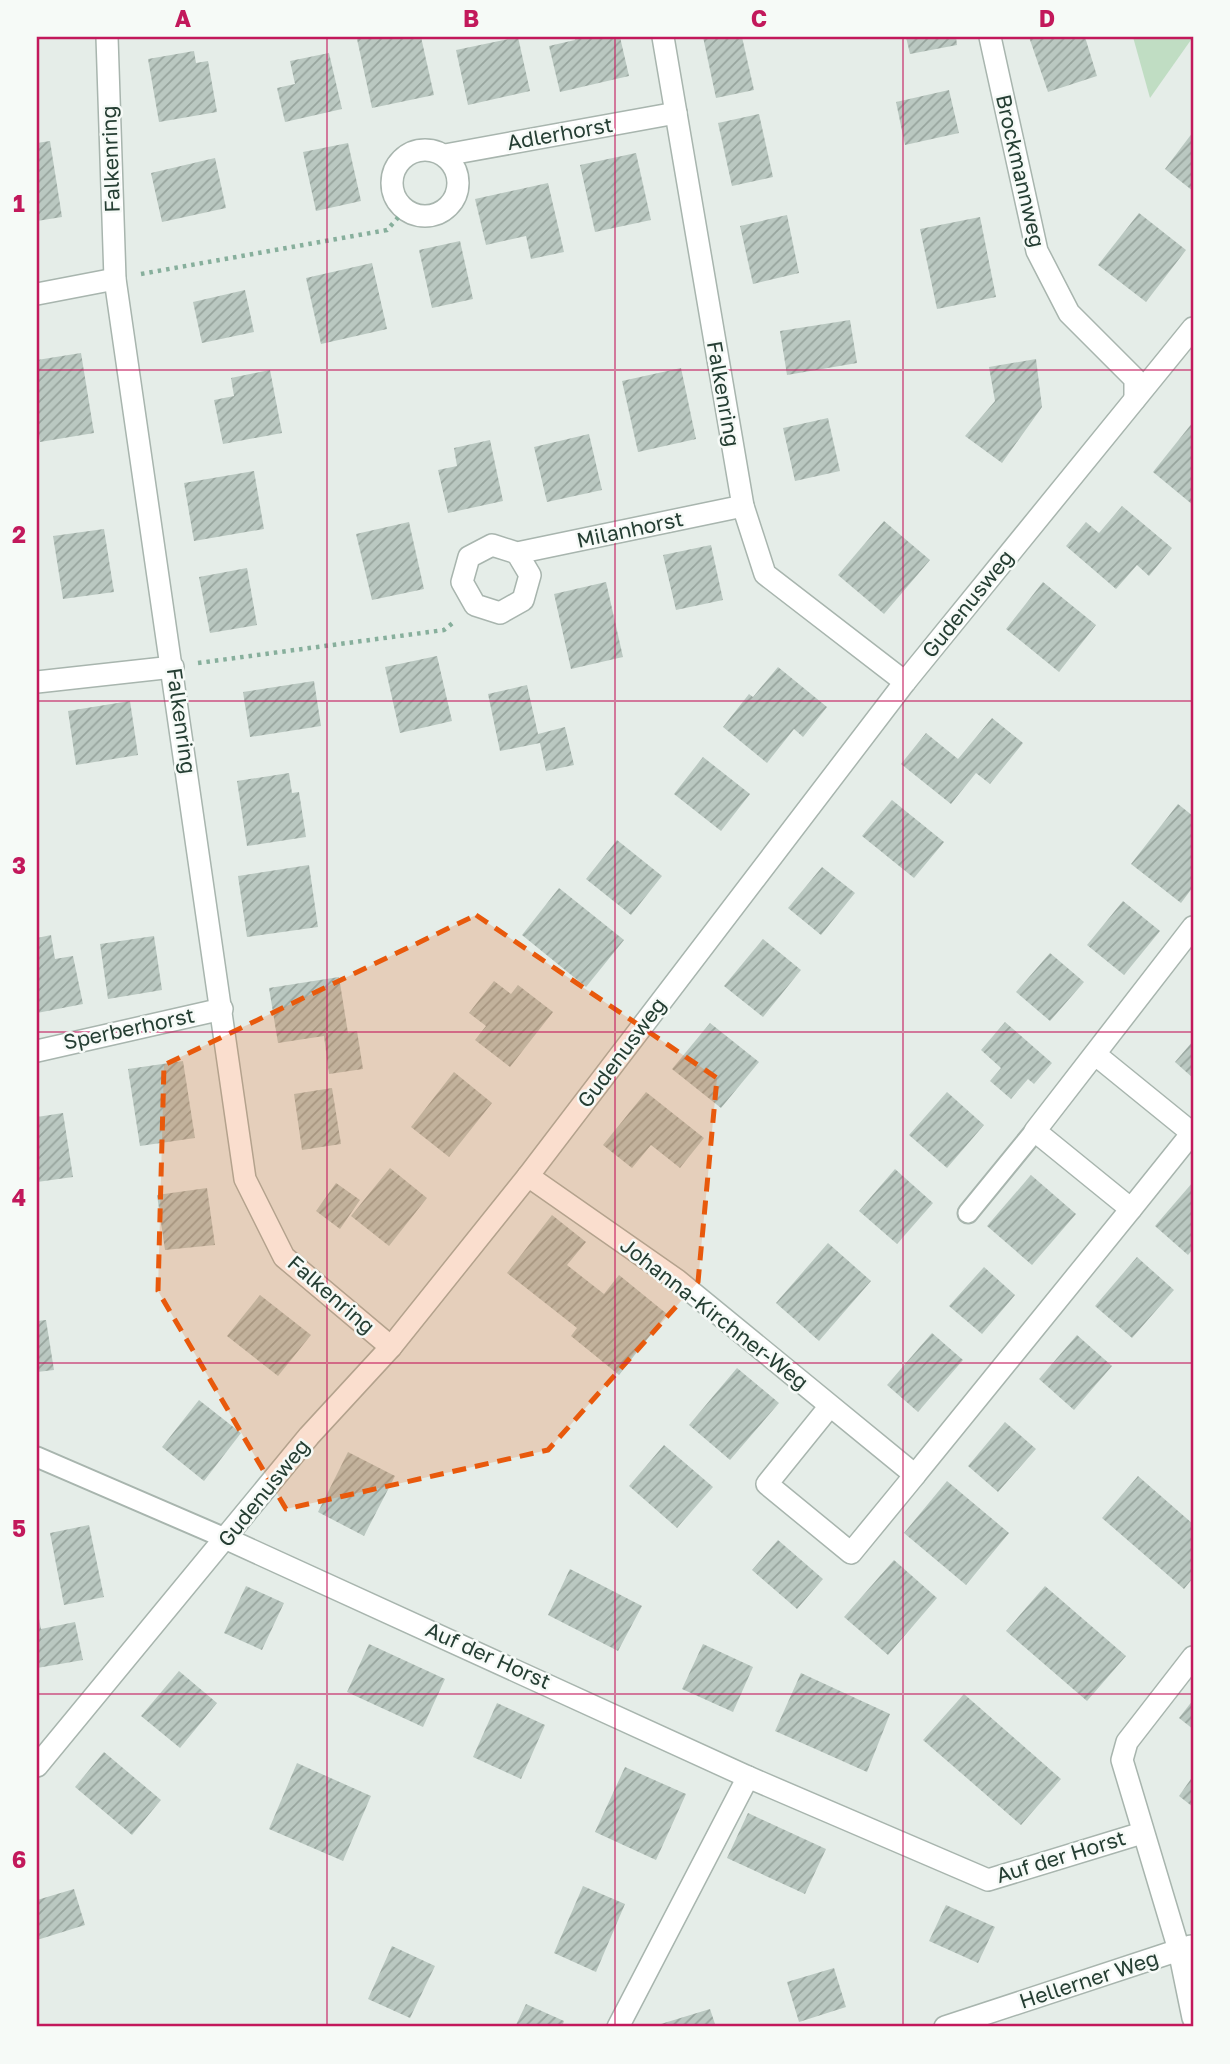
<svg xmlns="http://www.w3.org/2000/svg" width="1230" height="2064" viewBox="0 0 1230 2064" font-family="'Golos Text',sans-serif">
	<defs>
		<pattern id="building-hatch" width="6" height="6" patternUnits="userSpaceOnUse" patternTransform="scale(1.75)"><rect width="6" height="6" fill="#bac8c1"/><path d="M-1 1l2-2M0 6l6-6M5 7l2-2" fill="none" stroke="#97a49d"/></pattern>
	</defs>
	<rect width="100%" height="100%" fill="#e5ede8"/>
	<!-- park -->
	<polygon fill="#c0ddc3" points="1133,37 1193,37 1150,98"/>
	<!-- building -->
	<g fill="url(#building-hatch)">
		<polygon points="365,37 421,37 434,95 372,108 357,39"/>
		<polygon points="518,37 530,91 468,105 456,50"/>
		<polygon points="574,37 620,37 629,76 560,92 549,46 575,40"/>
		<polygon points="703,37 742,37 754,90 716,98"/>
		<polygon points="906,37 956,37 957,45 910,54"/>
		<polygon points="1029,37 1085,37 1097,76 1048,92"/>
		<polygon points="194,51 196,63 208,61 217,112 159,122 148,59"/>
		<polygon points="329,53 342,109 285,122 277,88 295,84 290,61"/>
		<polygon points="949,90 959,133 905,145 896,102"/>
		<polygon points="759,114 773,177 732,186 718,123"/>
		<polygon points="1193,132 1193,191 1165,169"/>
		<polygon points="50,141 62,217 37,221 37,143"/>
		<polygon points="348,143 361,201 316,211 303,152"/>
		<polygon points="636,153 651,220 595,232 580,165"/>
		<polygon points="215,158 226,208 162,222 151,173"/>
		<polygon points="548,183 564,252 531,259 526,236 486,245 475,199"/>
		<polygon points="1139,213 1186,250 1146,302 1098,265"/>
		<polygon points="787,215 799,273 753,284 740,226"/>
		<polygon points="980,217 996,297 937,309 920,229"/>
		<polygon points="460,241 473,299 432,308 419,250"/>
		<polygon points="372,263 387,329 321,344 306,278"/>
		<polygon points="245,290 254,332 202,343 193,302"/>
		<polygon points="850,320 857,363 787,375 780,331"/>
		<polygon points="81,353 94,433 40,442 37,420 37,360"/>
		<polygon points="1036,359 1042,407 1002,463 965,436 995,401 989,367"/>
		<polygon points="681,368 696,439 638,452 622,381"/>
		<polygon points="270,370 282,433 223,444 214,400 234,396 231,378"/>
		<polygon points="828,418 840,471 795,481 783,428"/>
		<polygon points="1193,422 1193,505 1153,472"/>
		<polygon points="589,434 602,490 547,502 534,447"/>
		<polygon points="490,440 503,501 448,513 438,470 457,466 454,448"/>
		<polygon points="254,471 264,529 194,541 184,483"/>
		<polygon points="1122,506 1172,548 1149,576 1137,565 1116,589 1066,546 1086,522 1099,533"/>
		<polygon points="884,521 930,560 884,614 838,575"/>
		<polygon points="409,522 424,589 372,600 356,534"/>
		<polygon points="104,529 114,592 63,599 53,536"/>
		<polygon points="711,545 723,600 676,610 663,555"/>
		<polygon points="247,568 257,625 210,633 199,577"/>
		<polygon points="606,582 623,657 571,669 554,594"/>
		<polygon points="1043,582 1096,625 1059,672 1006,629"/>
		<polygon points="437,656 452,721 400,733 385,667"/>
		<polygon points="778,667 827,707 803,737 794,729 767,763 723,727 749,694 753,697"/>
		<polygon points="314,681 321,726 250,737 243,692"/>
		<polygon points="527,685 538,734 565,727 574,765 546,771 540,743 500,751 488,694"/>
		<polygon points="130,701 138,755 76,765 68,711"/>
		<polygon points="992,718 1023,743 990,784 976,773 951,804 901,764 926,733 958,759"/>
		<polygon points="703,757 750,794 721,831 674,794"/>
		<polygon points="289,773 292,793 299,792 306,837 247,846 237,781"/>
		<polygon points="892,800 944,842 914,878 862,836"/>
		<polygon points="1178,804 1193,816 1193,887 1181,903 1131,864"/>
		<polygon points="617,840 662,876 631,915 586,879"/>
		<polygon points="309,865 318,927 247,937 238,876"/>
		<polygon points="822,867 855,893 821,935 788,908"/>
		<polygon points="559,888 624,940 586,987 522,935"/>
		<polygon points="1123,901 1160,931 1124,975 1087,945"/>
		<polygon points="51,935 55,959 73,956 83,1004 37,1013 37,938"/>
		<polygon points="154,936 162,990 108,999 100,944"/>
		<polygon points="763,939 801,970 763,1017 724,986"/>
		<polygon points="1050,953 1084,982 1050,1021 1016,992"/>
		<polygon points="339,977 348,1033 357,1031 363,1069 329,1074 324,1036 278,1043 269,988"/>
		<polygon points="494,981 511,994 518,985 553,1012 510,1067 475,1040 486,1026 469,1013"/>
		<polygon points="1005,1022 1052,1063 1034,1084 1028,1079 1011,1099 990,1081 1001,1068 981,1050"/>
		<polygon points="710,1023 759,1062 721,1108 672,1069"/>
		<polygon points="1193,1041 1193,1078 1175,1062"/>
		<polygon points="183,1061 195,1138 140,1146 128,1069"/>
		<polygon points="454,1072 492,1103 449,1157 411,1127"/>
		<polygon points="332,1088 341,1144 302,1150 294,1094"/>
		<polygon points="646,1092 704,1138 680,1168 651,1145 632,1168 603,1145"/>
		<polygon points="947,1092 984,1125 947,1168 909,1135"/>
		<polygon points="63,1113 73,1177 37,1182 37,1117"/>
		<polygon points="390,1168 427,1198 389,1246 351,1216"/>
		<polygon points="895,1169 933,1203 897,1244 859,1211"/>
		<polygon points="1031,1175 1076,1214 1032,1265 987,1226"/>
		<polygon points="1193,1182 1193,1249 1188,1255 1155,1226"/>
		<polygon points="336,1183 360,1200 340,1229 316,1211"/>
		<polygon points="207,1188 215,1245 165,1250 157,1195"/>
		<polygon points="552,1215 586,1242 567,1265 604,1294 619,1275 667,1314 619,1375 571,1336 577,1328 507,1273"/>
		<polygon points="828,1243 871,1281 819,1341 776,1303"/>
		<polygon points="1137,1257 1174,1290 1132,1338 1095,1306"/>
		<polygon points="984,1267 1015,1295 982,1334 949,1306"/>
		<polygon points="260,1295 311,1335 278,1376 227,1336"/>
		<polygon points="46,1320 54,1370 37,1372 37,1321"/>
		<polygon points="932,1333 963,1360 918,1412 887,1385"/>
		<polygon points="1077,1335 1112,1366 1074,1410 1039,1379"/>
		<polygon points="737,1368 779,1403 730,1460 689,1425"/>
		<polygon points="199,1400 241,1433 204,1481 162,1447"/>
		<polygon points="1005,1422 1036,1449 998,1492 968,1466"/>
		<polygon points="664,1445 713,1487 677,1528 629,1486"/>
		<polygon points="348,1452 395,1476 364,1536 318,1512"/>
		<polygon points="1138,1476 1193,1524 1193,1578 1184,1589 1102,1518"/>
		<polygon points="947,1481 1009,1533 966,1585 904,1533"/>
		<polygon points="89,1525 104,1597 64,1605 50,1533"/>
		<polygon points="778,1540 823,1579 797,1609 752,1570"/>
		<polygon points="894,1560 937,1598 888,1655 844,1617"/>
		<polygon points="570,1569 642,1606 618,1651 548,1615"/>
		<polygon points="246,1586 284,1603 262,1650 224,1633"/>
		<polygon points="1045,1586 1126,1656 1087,1701 1006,1631"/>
		<polygon points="37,1609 41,1629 75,1622 83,1660 37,1668"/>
		<polygon points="369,1644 445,1679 423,1727 347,1692"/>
		<polygon points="703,1644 753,1667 733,1712 682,1689"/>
		<polygon points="179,1671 217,1703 180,1748 141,1716"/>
		<polygon points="801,1673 890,1714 867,1772 775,1731"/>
		<polygon points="964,1694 1061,1779 1021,1825 923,1740"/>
		<polygon points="1193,1700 1193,1729 1179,1718"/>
		<polygon points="497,1703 545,1725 521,1779 473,1757"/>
		<polygon points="104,1752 161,1800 132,1835 75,1787"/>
		<polygon points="297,1763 371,1796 343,1861 269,1829"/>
		<polygon points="625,1767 686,1794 656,1860 595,1832"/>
		<polygon points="1193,1776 1193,1807 1179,1796"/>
		<polygon points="748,1813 826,1849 805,1894 727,1858"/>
		<polygon points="583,1886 625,1904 596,1972 554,1953"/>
		<polygon points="74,1889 85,1925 37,1940 37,1900"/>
		<polygon points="946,1905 995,1927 978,1963 929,1941"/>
		<polygon points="392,1946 435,1966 410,2018 368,1999"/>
		<polygon points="834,1968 846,2007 799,2022 787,1982"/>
		<polygon points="526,2004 564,2021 562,2027 515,2027"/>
		<polygon points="710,2009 716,2027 651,2027"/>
	</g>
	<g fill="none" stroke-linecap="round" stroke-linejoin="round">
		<!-- service casing -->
		<g stroke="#a8b5ae" stroke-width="23">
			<g id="service">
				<polyline points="968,1213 1035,1131"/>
				<polyline points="37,1457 227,1539"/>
			</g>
		</g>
		<!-- minor casing -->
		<g stroke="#a8b5ae" stroke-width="24">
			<g id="minor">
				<polyline points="107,37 115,279 245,1179 284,1257 391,1347"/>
				<polyline points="663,37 743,506 765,574 905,682"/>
				<polyline points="990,37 1037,251 1069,313 1135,379 1135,399"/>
				<circle cx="425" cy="183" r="33"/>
				<polyline points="445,155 676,113"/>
				<polyline points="37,294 115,279"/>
				<polyline points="517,553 492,545 469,557 462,582 475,605 500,613 523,600 530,575 517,553 743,506"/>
				<polyline points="37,682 173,667"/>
				<polyline points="37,1051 222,1009"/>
				<polyline points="1096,1055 1192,1133 1131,1209 1035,1131 1193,927"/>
				<polyline points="528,1176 677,1280 915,1475 851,1553 767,1484 830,1406"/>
				<polyline points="915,1475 1131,1209"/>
				<polyline points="227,1539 748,1777 988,1880 1142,1833"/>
				<polyline points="1193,1657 1127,1742 1122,1760 1179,1950 1193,2018"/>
				<polyline points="37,1766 309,1436 391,1347 528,1176 905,682 1193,328"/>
				<polyline points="618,2027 748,1777"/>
				<polyline points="945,2027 1191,1946"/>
			</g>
		</g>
		<!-- path -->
		<g stroke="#87af9c" stroke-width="4.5" stroke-dasharray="3.5 5" stroke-linecap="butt">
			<polyline points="141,274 387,230 404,211"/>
			<polyline points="198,663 444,630 454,622"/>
		</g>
		<!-- service -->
		<use href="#service" stroke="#fff" stroke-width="19"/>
		<!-- minor -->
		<use href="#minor" stroke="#fff" stroke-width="21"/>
	</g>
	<!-- marked area -->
	<path fill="#e8590c" fill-opacity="0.2" stroke="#e8590c" stroke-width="5" stroke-dasharray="14 9" stroke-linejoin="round" d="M476,915L717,1078L698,1282L548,1450L286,1509L158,1291L164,1065Z"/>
	<!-- grid -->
	<path fill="none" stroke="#c2185b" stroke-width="2" stroke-opacity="0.55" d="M327,37V2027M615,37V2027M903,37V2027M37,370H1193M37,701H1193M37,1032H1193M37,1363H1193M37,1694H1193"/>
	<g text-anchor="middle" stroke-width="5" stroke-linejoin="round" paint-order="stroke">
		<!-- street labels -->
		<g font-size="21" fill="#253e33" stroke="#f6faf7">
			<text transform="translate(560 134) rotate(-10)" y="7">Adlerhorst</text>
			<text transform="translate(111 159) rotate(-92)" y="7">Falkenring</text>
			<text transform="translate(1020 171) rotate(77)" y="7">Brockmannweg</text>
			<text transform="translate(723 394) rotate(80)" y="7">Falkenring</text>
			<text transform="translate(630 530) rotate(-12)" y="7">Milanhorst</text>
			<text transform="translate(968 604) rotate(-51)" y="7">Gudenusweg</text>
			<text transform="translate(181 721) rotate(82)" y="7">Falkenring</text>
			<text transform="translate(129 1029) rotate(-12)" y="7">Sperberhorst</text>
			<text transform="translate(622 1053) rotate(-53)" y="7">Gudenusweg</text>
			<text transform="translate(331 1295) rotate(41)" y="7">Falkenring</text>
			<text transform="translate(714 1314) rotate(38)" y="7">Johanna-Kirchner-Weg</text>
			<text transform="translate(264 1493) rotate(-51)" y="7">Gudenusweg</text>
			<text transform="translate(488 1656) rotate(24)" y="7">Auf der Horst</text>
			<text transform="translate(1061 1857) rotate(-17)" y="7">Auf der Horst</text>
			<text transform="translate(1089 1980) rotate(-18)" y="7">Hellerner Weg</text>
		</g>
	</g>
	<!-- border -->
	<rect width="1230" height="2064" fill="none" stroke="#f6faf7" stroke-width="77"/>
	<rect x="38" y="38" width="1154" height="1987" fill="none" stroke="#c2185b" stroke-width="2.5"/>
	<g font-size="23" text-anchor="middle" font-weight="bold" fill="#c2185b">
		<text x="183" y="27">A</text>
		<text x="471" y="27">B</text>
		<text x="759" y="27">C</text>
		<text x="1047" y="27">D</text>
		<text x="19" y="212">1</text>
		<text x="19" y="543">2</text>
		<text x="19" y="874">3</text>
		<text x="19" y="1206">4</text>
		<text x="19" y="1537">5</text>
		<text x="19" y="1868">6</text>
	</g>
</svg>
